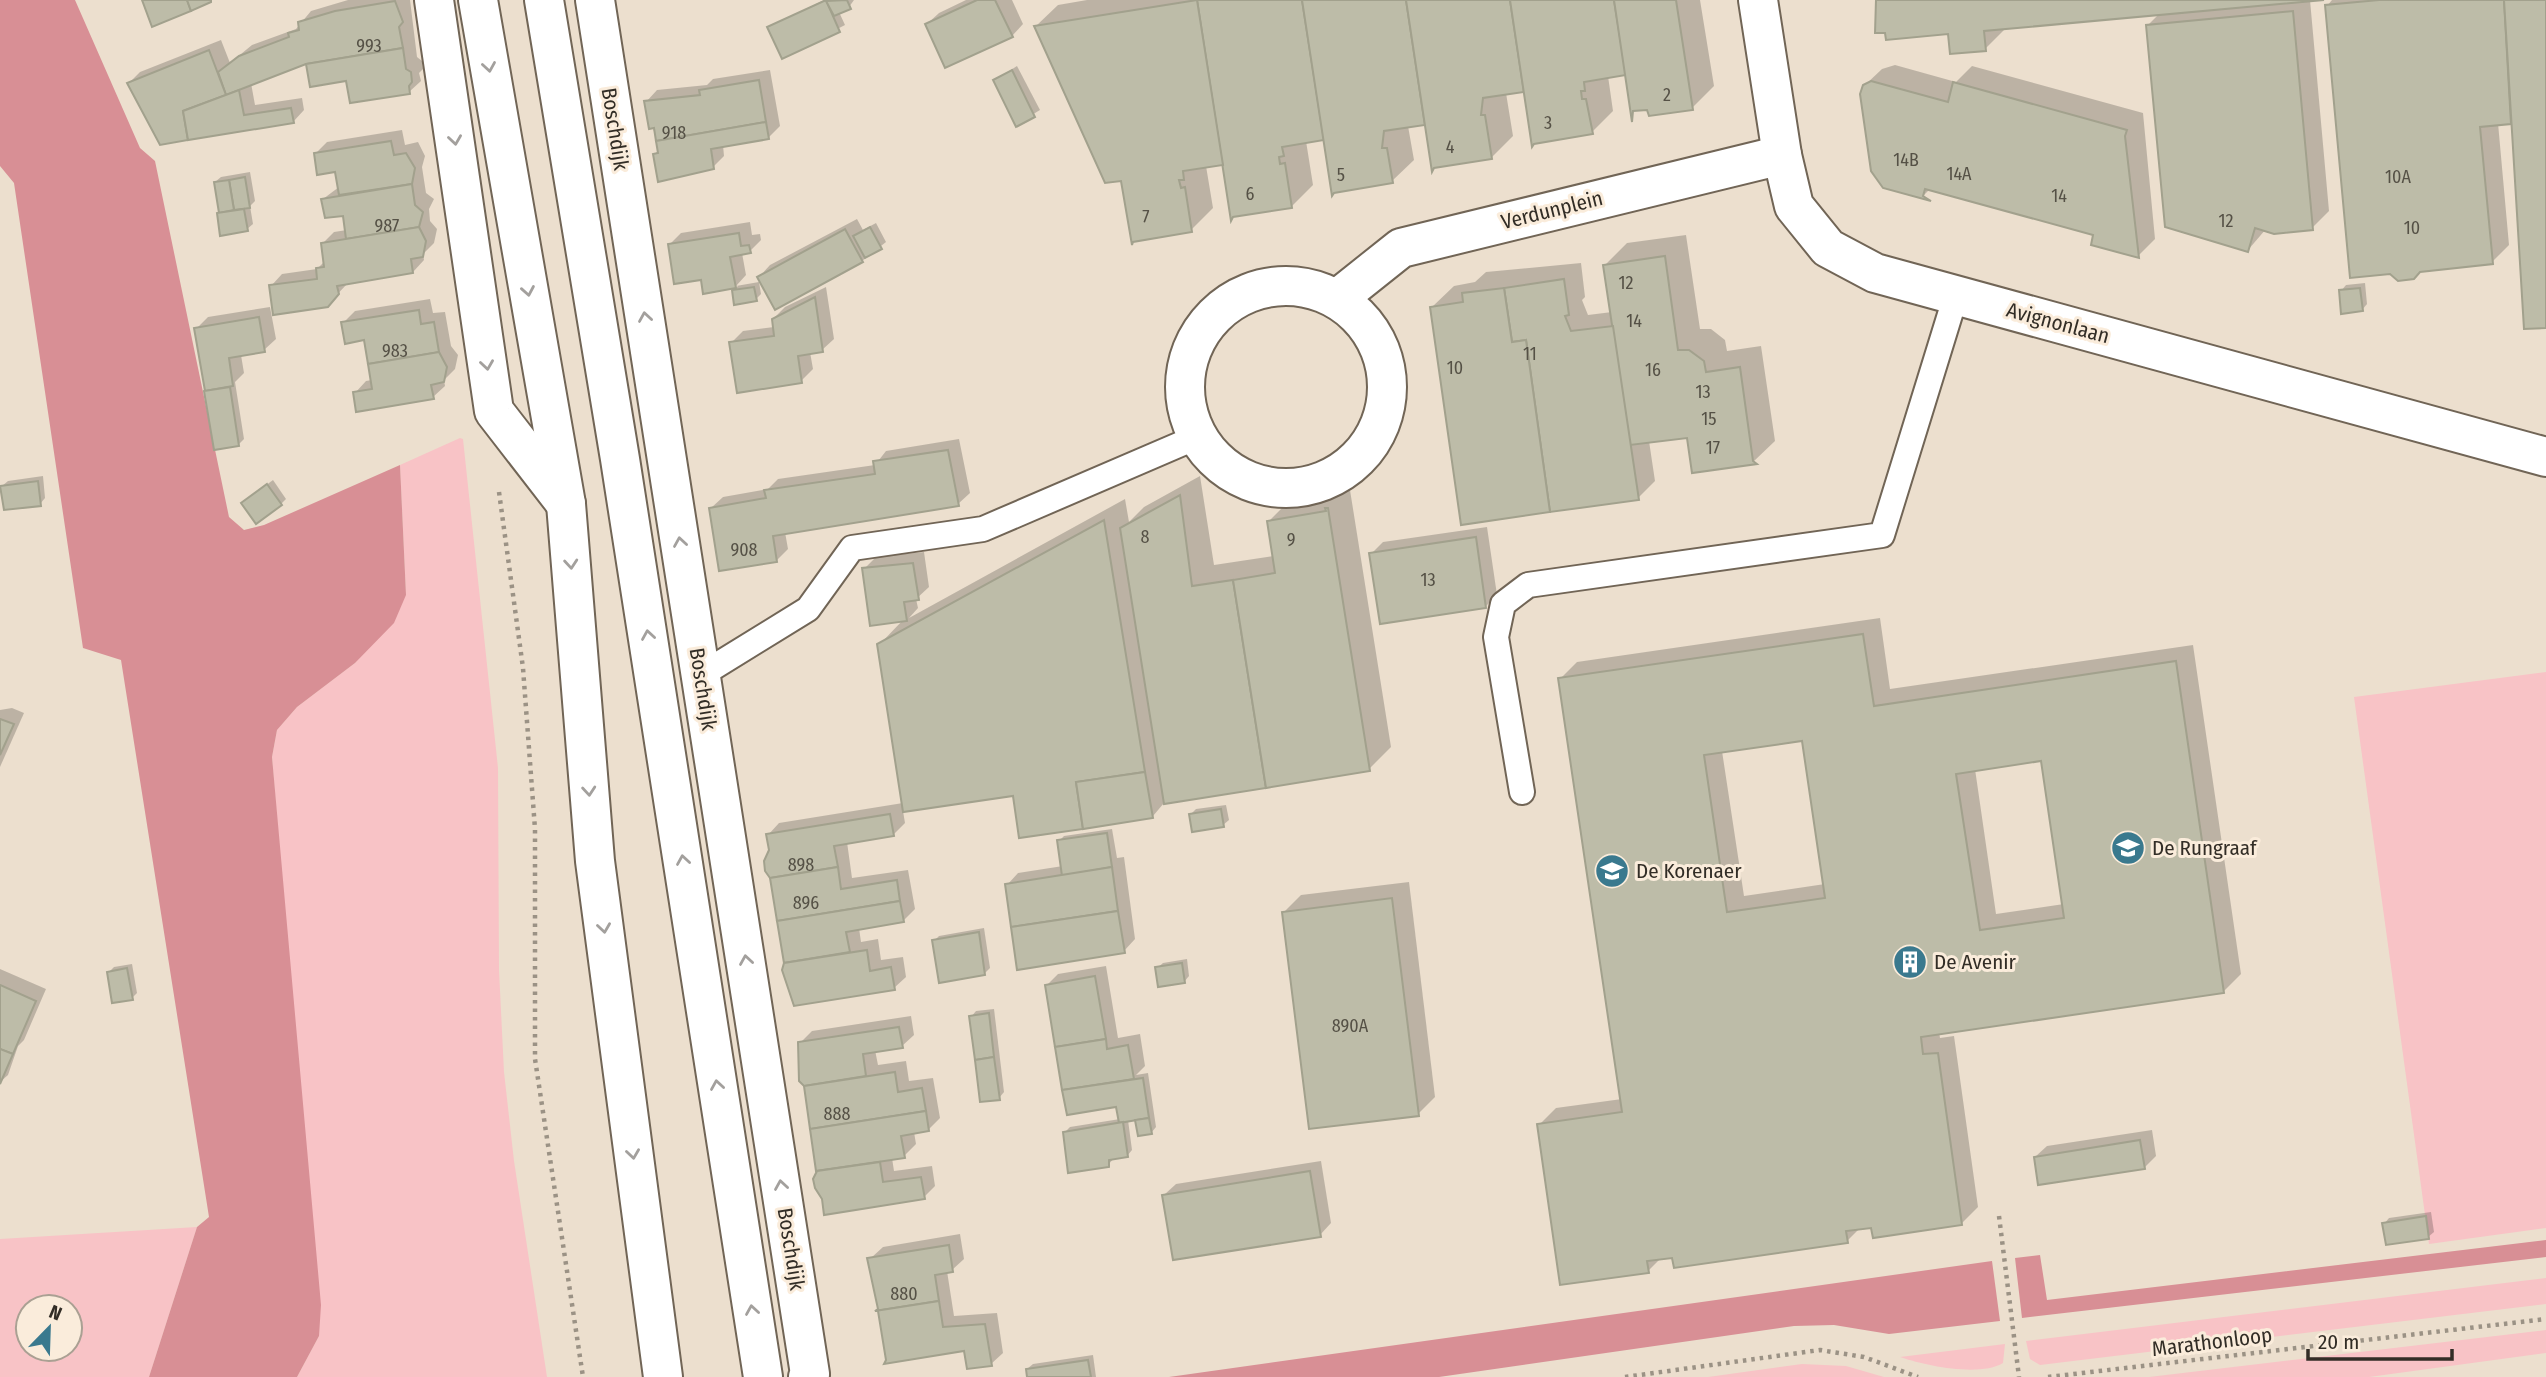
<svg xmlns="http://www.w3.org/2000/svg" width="2546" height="1377" viewBox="0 0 2546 1377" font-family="'Fira Sans Condensed',sans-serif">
	<rect width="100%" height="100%" fill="#ecdfce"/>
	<!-- green -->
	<g fill="#f8c3c6" fill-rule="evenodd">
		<polygon points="460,438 463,439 498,768 499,970 504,1072 514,1161 547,1377 297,1377 319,1336 272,757 277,730 297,707 355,663 406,595 400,465"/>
		<polygon points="2546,672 2546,1228 2429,1244 2354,697"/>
		<path d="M197,1227L149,1377H0V1239ZM28,1307H70V1349H28Z"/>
		<polygon points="2546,1278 2546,1304 2040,1365 2030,1359 2026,1341"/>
		<polygon points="2546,1330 2546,1353 2369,1377 2149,1377"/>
		<path d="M2005,1344L2003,1363C1980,1377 1926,1366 1900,1357Z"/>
		<polygon points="1802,1364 1846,1366 1884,1377 1708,1377"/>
	</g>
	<!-- forest -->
	<g fill="#d88f95">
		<polygon points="0,0 75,0 140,148 155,161 229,517 244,530 264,525 400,465 406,595 394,623 355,663 297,707 277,730 272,757 321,1305 319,1336 297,1377 149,1377 197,1227 209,1217 121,660 83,648 14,183 0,166"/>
		<polygon points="2546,1240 2546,1257 2022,1318 2015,1258 2040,1255 2047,1300"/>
		<polygon points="1992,1261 2000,1321 1889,1334 1834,1325 1794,1326 1439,1377 1169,1377"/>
	</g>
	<!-- shadow -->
	<g fill="#0003" fill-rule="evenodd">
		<polygon points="348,0 410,0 417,57 422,61 423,69 419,73 421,81 409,92 347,79 308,62 251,83 255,105 302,98 304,110 293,122 161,143 129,83 140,72 221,40 230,63 252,45 296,29 311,11"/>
		<polygon points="824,0 854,0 849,7 839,12 845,25 783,57 769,28"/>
		<polygon points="966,0 1012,0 1023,24 1012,36 927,24 939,13"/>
		<polygon points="1087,0 1700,0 1714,86 1692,108 1626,74 1608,76 1613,111 1592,132 1524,90 1506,93 1513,136 1491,158 1425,123 1408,126 1414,160 1392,181 1324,138 1306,141 1313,185 1291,207 1224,163 1206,166 1213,208 1191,230 1122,179 1036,26 1058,5"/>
		<polygon points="1877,0 2310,0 2329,211 2312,228 2266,229 2248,250 2148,25 2160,13 2007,27 1985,49"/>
		<polygon points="2332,0 2546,0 2546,326 2512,122 2498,123 2509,245 2492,262 2327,6"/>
		<polygon points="1895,65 1956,82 1972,66 2143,113 2155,239 2138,256 2096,234 1930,189 1922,197 1864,86 1882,69"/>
		<polygon points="1017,66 1040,110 1017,124 995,80"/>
		<polygon points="770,70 780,126 768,138 723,145 724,156 713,167 655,154 659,150 646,102 657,90 707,85 713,79"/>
		<polygon points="402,130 405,145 418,142 425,156 422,167 426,193 434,199 429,209 430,221 437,229 434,243 423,254 424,260 413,272 348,283 327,305 271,286 282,274 317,269 325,261 323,243 334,232 347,230 344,214 323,199 339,187 336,170 316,153 327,142"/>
		<polygon points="250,172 255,201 250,206 253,224 247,229 222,234 215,182 221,177"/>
		<polygon points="857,219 863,230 876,223 886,242 862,261 759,277 770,265"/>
		<polygon points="750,222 752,235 760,234 761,240 750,251 742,253 746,275 736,286 759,282 761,294 756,299 733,291 738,286 705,292 703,278 669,245 681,233"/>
		<polygon points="1686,235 1700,329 1711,329 1725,340 1727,351 1761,346 1775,441 1753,462 1689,436 1649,441 1655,481 1638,498 1432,307 1454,286 1475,282 1486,272 1581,263 1585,297 1582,300 1588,315 1612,312 1605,265 1627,243"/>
		<polygon points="2365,283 2367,304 2362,310 2341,291 2346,285"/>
		<polygon points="826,287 834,339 822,350 810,352 813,369 801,381 731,343 743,331 774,327 773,319 785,307"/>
		<polygon points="430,299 433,313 445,312 451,346 458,355 455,369 444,380 445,386 433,397 355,393 366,381 372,380 365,338 343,323 355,311"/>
		<polygon points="270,307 276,339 264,350 241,355 244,373 235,382 244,439 238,445 215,448 196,329 208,317"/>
		<polygon points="959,439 970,493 958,504 785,532 788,549 777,560 711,508 723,497 768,489 778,479 875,465 886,451"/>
		<polygon points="43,476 45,498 40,504 2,486 8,481"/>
		<polygon points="1200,476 1214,565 1274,556 1269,521 1290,500 1350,490 1391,747 1369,769 1164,803 1153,816 1021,836 1015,794 903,811 905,823 893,835 847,842 852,878 908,870 915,909 903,921 859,928 861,942 878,939 881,960 903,957 906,977 894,988 786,963 768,835 779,823 903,803 879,645 903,620 864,569 876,557 924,552 929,587 916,599 918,608 909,618 1125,499 1129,522 1144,507"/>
		<polygon points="273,480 286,499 281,504 249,498"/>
		<polygon points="1487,527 1497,595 1486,606 1371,554 1383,542"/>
		<path d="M1880,618L1890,689L2193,645L2241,974L2224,991L1939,1032L1940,1038L1954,1036L1978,1207L1961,1224L1861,1227L1847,1241L1661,1258L1648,1271L1539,1125L1556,1108L1622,1099L1560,679L1577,662ZM1804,739L1825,884L1744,896L1722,751ZM2043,759L2064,904L1996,914L1975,769Z"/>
		<polygon points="12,708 24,713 0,767 0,710"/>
		<polygon points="1226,805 1229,820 1223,825 1191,814 1196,809"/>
		<polygon points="1112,829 1117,858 1124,857 1135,939 1124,951 1007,885 1018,873 1063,866 1059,841 1064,836"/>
		<polygon points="1409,882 1435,1097 1418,1114 1284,912 1301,895"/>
		<polygon points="984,928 990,968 984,974 934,941 939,936"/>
		<polygon points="1187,959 1189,976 1184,982 1157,968 1163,963"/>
		<polygon points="132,964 137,993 132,998 109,972 114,967"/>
		<polygon points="1106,966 1118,1038 1140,1034 1145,1066 1136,1075 1148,1073 1156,1127 1151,1133 1136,1118 1128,1120 1132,1150 1127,1156 1114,1158 1108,1165 1065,1132 1070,1127 1120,1119 1117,1105 1064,1090 1066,1088 1047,985 1058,974"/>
		<polygon points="0,969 46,989 24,1040 18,1046 8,1075 0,1082"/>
		<polygon points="994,1009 1004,1092 999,1098 971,1017 976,1011"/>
		<polygon points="911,1016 914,1035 902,1046 875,1050 878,1065 906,1061 909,1081 933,1078 940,1118 928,1130 914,1132 916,1144 904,1156 892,1158 894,1171 932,1166 935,1186 924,1197 819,1171 805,1085 800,1080 799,1071 802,1067 800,1043 812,1031"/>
		<polygon points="2152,1130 2156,1156 2144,1168 2035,1157 2047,1146"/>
		<polygon points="1321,1161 1331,1223 1320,1235 1164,1195 1176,1184"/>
		<polygon points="2431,1212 2434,1232 2428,1237 2384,1224 2389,1218"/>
		<polygon points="960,1234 964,1259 952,1270 947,1271 954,1316 997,1313 1003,1353 991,1364 966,1349 871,1258 883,1247"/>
		<polygon points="1093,1355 1096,1377 1029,1377 1027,1369 1033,1364"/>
	</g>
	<!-- building -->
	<g fill="#bdbca8" stroke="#a2a18d" stroke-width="2" fill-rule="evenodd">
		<polygon points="142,0 187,0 191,11 152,27"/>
		<polygon points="187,0 211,0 211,2 191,11"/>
		<polygon points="826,0 840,32 782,59 767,27"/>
		<polygon points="847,0 851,9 834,16 826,1"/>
		<polygon points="977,0 995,0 1013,37 945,68 925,24"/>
		<polygon points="1197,0 1302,0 1324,140 1282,147 1284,156 1279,157 1280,164 1285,163 1292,208 1233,217 1231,221"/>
		<polygon points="1197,0 1223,165 1183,171 1184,180 1179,180 1181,188 1185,187 1192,232 1133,242 1132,245 1121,181 1105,183 1034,26"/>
		<polygon points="1302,0 1406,0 1425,125 1384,131 1382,148 1387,148 1393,183 1334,193 1332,196"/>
		<polygon points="1406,0 1510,0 1524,92 1483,98 1481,115 1485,115 1492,159 1434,168 1432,172"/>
		<polygon points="1510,0 1614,0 1626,75 1584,82 1585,91 1581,91 1582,99 1586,99 1593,134 1534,144 1532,147"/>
		<polygon points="1614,0 1676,0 1693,110 1649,116 1647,110 1633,111 1632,122"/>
		<polygon points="1876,0 2324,0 1984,31 1986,51 1950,54 1948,34 1886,40 1885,33 1875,33"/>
		<polygon points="2379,0 2504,0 2511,124 2480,127 2493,264 2420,272 2414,279 2398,281 2390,274 2350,278 2325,5"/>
		<polygon points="2504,0 2546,0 2546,328 2524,329"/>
		<polygon points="395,1 403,22 399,27 403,48 306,64 226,95 218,72 239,56 289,37 288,33 299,30 298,22 335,11"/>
		<polygon points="2293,11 2313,230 2274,234 2255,228 2248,252 2165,227 2146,25"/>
		<polygon points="403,48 406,69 411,72 412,82 409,86 410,94 350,103 346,81 310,87 306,64"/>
		<polygon points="209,50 226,95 183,111 188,140 160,145 127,83"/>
		<polygon points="1012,70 1035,117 1016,127 993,80"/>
		<polygon points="759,80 766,122 656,141 654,128 649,129 644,101 700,95 699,90"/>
		<polygon points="1871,81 1948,102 1953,82 2127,130 2125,136 2139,258 2091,245 2093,235 1925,189 1923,196 1931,201 1883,188 1871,171 1860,94 1863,85"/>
		<polygon points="239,90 244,115 291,108 294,123 188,140 183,111"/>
		<polygon points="766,122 769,139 711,149 714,169 658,182 653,154 658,153 656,141"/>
		<polygon points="391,141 394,155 406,153 415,168 412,184 339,195 335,172 317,175 314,153"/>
		<polygon points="245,177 250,208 234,210 229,180"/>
		<polygon points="229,180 234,210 219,213 214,182"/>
		<polygon points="412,184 415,205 423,212 419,227 346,239 343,216 325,218 321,199"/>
		<polygon points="244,209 248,231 220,236 217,213"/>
		<polygon points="419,227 426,241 423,257 411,259 413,273 337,286 339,294 328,307 273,315 269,285 317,279 316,268 324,267 321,243"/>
		<polygon points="870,227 882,249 865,258 853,236"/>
		<polygon points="845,229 863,262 775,310 757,277"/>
		<polygon points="739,233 741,246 749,245 751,253 730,257 736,288 703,294 701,280 674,284 668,244"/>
		<polygon points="1665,256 1678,350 1689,350 1704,361 1706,372 1740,367 1753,461 1757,464 1692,473 1687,438 1630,445 1603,265"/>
		<polygon points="1564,279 1569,315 1565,316 1571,331 1613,326 1639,500 1550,512 1526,340 1512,342 1504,288"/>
		<polygon points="754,287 757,301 734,305 732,290"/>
		<polygon points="1504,288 1512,342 1526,340 1550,512 1461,525 1430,307 1463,302 1462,293"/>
		<polygon points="2360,288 2363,311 2341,314 2339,290"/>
		<polygon points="815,297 823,352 798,356 802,383 737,393 729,342 774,336 772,319"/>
		<polygon points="419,310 421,324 434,322 439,352 368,364 364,340 345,344 341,322"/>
		<polygon points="259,317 265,352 229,358 233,386 205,391 194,328"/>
		<polygon points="439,352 447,367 444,382 431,385 434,399 356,412 353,392 372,389 368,364"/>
		<polygon points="230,387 239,446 214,450 204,391"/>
		<polygon points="948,450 959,506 773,536 777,562 719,571 709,508 766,498 764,490 875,474 873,461"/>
		<polygon points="38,481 41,506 4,510 0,486"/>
		<polygon points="267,484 282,505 256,524 241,503"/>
		<polygon points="1180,495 1192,586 1233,580 1266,788 1164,804 1120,528"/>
		<polygon points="1325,508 1328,508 1370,771 1266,788 1233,580 1275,573 1267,521 1326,511"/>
		<polygon points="1104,520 1145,772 1076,782 1083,829 1019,838 1013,796 903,812 877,644"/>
		<polygon points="1476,537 1486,608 1380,624 1369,553"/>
		<polygon points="913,563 919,600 904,602 907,621 870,626 862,568"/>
		<path d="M1863,634L1874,706L2176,661L2224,993L1921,1037L1923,1054L1938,1053L1962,1225L1873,1238L1871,1228L1846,1231L1848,1243L1674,1268L1672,1258L1647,1261L1649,1273L1560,1285L1537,1124L1622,1112L1558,678ZM1802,741L1825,898L1727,912L1704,755ZM2041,761L2064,918L1980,930L1956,774Z"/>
		<polygon points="0,719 14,724 0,755"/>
		<polygon points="1145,772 1153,818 1083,829 1076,782"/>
		<polygon points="1221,809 1224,827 1192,832 1189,814"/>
		<polygon points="890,814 894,836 834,846 838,867 770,878 765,871 764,861 769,850 766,834"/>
		<polygon points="1107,833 1112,867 1062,876 1057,840"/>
		<polygon points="838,867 841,889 897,880 900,901 777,921 770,878"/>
		<polygon points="1112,867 1118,911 1011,927 1005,884"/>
		<polygon points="1392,898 1419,1116 1309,1129 1282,912"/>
		<polygon points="900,901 904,922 846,932 850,952 784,963 777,921"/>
		<polygon points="1118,911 1125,953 1017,970 1011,927"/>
		<polygon points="979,932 985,975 939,983 932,940"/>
		<polygon points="867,950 870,971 891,967 895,990 794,1006 782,970 784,963"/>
		<polygon points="1182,963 1185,983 1158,987 1155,967"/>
		<polygon points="127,968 133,1000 112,1003 107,972"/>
		<polygon points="1095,976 1106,1039 1055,1047 1045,985"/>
		<polygon points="0,985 36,1001 13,1054 0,1049"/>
		<polygon points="989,1013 994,1057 975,1060 969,1016"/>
		<polygon points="899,1027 903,1048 863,1054 866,1076 804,1086 799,1081 798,1042"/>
		<polygon points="1106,1039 1107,1049 1128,1045 1134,1079 1062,1090 1055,1047"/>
		<polygon points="0,1049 13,1054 0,1084"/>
		<polygon points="994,1057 1000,1100 980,1102 975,1060"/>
		<polygon points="895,1072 898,1092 922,1088 926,1111 810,1129 804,1086"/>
		<polygon points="1143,1078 1149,1118 1119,1123 1116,1107 1067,1115 1062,1090"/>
		<polygon points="926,1111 929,1131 901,1136 905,1158 816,1171 810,1129"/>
		<polygon points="1149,1118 1152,1134 1138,1136 1135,1120"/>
		<polygon points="1123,1122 1128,1157 1109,1160 1109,1167 1068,1173 1063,1132"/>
		<polygon points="2140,1140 2145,1169 2038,1185 2034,1157"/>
		<polygon points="880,1162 883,1182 921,1177 925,1199 824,1215 822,1199 815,1188 813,1179 817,1171"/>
		<polygon points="1310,1171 1321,1237 1173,1260 1162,1195"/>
		<polygon points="2426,1216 2429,1239 2386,1245 2382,1223"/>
		<polygon points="949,1245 953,1272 935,1275 939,1301 875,1311 878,1309 867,1258"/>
		<polygon points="939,1301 943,1327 985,1324 992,1366 967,1369 964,1351 884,1364 886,1360 878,1311 875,1311"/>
		<polygon points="1088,1360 1091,1377 1027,1377 1026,1369"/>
	</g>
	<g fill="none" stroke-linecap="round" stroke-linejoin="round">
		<!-- lane casing -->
		<g stroke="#716556" stroke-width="28">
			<g id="lane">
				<polyline points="701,675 808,609 852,548 983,529 1197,437"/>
				<polyline points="1522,792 1496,637 1503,604 1528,585 1882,535 1956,295"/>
			</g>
		</g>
		<!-- street casing -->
		<g stroke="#716556" stroke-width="42">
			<g id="street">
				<polyline points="434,0 494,411 566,504"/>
				<polyline points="595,0 810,1374 808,1377"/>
				<polyline points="1758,0 1782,155 1794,206 1828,248 1875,273 2546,457"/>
				<circle cx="1286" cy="387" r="101"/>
				<polyline points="1337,299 1401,248 1782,155"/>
			</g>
		</g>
		<!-- primary casing -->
		<g stroke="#716556" stroke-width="42">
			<g id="primary">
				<polyline points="478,0 566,504 595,861 663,1377"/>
				<polyline points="544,0 620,459 763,1377"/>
			</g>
		</g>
		<!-- path -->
		<g stroke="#9b9285" stroke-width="4.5" stroke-dasharray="3.5 5" stroke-linecap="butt">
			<polyline points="499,492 523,668 535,829 535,1059 583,1377"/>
			<polyline points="1999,1216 2019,1377"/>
			<polyline points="1625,1377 1820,1350 1864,1357 1918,1377"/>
			<polyline points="2048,1377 2546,1319"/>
		</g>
		<!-- lane -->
		<use href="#lane" stroke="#fff" stroke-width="24"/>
		<!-- street -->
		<use href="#street" stroke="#fff" stroke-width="38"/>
		<!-- primary -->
		<use href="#primary" stroke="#fff" stroke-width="38"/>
	</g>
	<!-- one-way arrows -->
	<defs><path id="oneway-chevron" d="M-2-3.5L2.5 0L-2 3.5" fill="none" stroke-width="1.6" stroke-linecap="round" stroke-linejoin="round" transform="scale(1.75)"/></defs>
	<g stroke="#a3a09d">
		<use href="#oneway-chevron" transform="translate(489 67) rotate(81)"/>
		<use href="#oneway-chevron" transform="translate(455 140) rotate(82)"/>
		<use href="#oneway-chevron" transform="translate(528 291) rotate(80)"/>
		<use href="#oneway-chevron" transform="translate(645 317) rotate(-99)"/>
		<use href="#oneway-chevron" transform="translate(487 365) rotate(82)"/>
		<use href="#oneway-chevron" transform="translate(680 542) rotate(-99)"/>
		<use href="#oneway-chevron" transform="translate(571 564) rotate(85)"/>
		<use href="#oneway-chevron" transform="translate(648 635) rotate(-99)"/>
		<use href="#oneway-chevron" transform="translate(589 791) rotate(85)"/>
		<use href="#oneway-chevron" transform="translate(683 860) rotate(-99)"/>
		<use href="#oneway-chevron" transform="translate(604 928) rotate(82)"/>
		<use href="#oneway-chevron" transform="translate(746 960) rotate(-99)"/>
		<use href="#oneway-chevron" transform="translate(717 1085) rotate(-99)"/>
		<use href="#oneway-chevron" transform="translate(633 1154) rotate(82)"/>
		<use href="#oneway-chevron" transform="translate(781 1185) rotate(-99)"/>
		<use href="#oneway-chevron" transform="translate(752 1310) rotate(-99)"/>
	</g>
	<!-- icons -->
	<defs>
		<g id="school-disc" transform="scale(1.75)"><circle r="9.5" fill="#3a798e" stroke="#faecdb"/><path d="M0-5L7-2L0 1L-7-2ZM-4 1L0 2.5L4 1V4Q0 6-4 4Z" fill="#fff"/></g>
		<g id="building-disc" transform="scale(1.75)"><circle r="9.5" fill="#3a798e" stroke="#faecdb"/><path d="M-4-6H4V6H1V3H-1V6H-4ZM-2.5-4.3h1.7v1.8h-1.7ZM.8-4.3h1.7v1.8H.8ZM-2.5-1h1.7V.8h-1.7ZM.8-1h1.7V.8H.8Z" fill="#fff"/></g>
	</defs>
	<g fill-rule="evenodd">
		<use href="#school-disc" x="2128" y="848"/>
		<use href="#school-disc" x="1612" y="871"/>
		<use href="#building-disc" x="1910" y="962"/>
	</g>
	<g text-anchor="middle" stroke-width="6" stroke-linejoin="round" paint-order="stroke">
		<!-- number labels -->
		<g font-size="18" fill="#555146">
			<text x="369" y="52">993</text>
			<text x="1667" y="101">2</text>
			<text x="1548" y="129">3</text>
			<text x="674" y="139">918</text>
			<text x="1450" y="153">4</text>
			<text x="1906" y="166">14B</text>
			<text x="1959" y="180">14A</text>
			<text x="1341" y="181">5</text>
			<text x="2398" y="183">10A</text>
			<text x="1250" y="200">6</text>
			<text x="2059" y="202">14</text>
			<text x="1146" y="223">7</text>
			<text x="2226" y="227">12</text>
			<text x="387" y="232">987</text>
			<text x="2412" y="234">10</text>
			<text x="1626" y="289">12</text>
			<text x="1634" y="327">14</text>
			<text x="395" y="357">983</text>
			<text x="1530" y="360">11</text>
			<text x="1455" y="374">10</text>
			<text x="1653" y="376">16</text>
			<text x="1703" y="398">13</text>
			<text x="1709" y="425">15</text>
			<text x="1713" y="454">17</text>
			<text x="1145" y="543">8</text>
			<text x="1291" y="546">9</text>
			<text x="744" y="556">908</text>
			<text x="1428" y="586">13</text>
			<text x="801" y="871">898</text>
			<text x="806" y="909">896</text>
			<text x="1350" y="1032">890A</text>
			<text x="837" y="1120">888</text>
			<text x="904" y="1300">880</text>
		</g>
		<!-- street labels -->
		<g font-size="21" fill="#322d26" stroke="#faecdb">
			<text transform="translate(615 129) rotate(81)" y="7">Boschdijk</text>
			<text transform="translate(1552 210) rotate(-14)" y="7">Verdunplein</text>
			<text transform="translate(2058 323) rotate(15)" y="7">Avignonlaan</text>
			<text transform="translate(703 689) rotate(81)" y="7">Boschdijk</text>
			<text transform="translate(791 1249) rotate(81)" y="7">Boschdijk</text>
			<text transform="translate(2212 1342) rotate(-7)" y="7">Marathonloop</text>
		</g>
		<!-- poi labels -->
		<g font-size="21" fill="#322d26" stroke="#faecdb" text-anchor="start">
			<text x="2152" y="855">De Rungraaf</text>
			<text x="1636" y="878">De Korenaer</text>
			<text x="1934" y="969">De Avenir</text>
		</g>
	</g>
	<!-- north arrow -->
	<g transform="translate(49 1328) rotate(23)"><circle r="33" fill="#faecdb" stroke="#aaa093" stroke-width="2"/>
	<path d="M0-5L12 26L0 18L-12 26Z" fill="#3a798e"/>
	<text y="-10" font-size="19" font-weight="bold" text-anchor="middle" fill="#322d26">N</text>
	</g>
	<!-- scale -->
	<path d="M2308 1349v10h144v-10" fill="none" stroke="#322d26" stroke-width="3.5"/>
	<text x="2318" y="1349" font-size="21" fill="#322d26" stroke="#faecdb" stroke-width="5" paint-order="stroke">20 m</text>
</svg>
